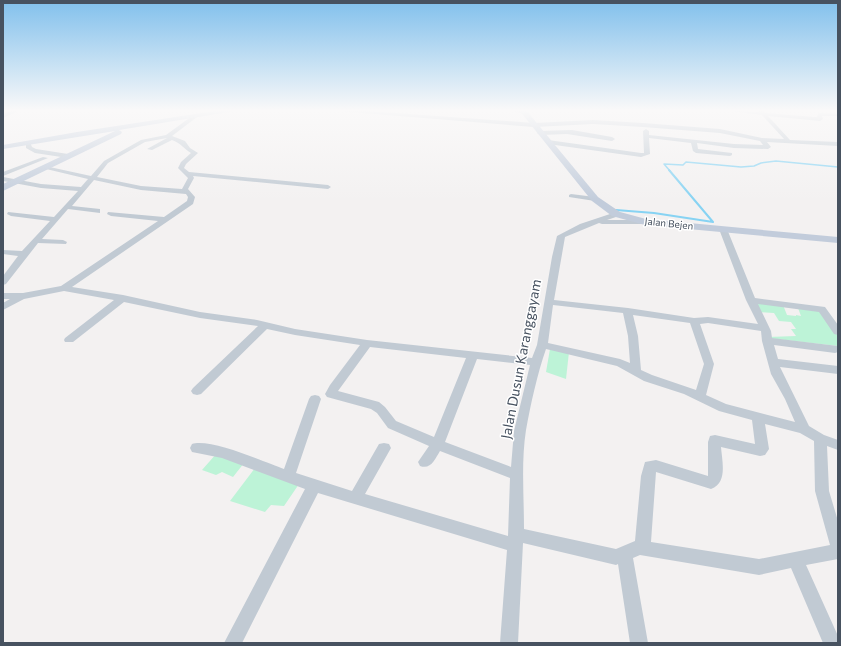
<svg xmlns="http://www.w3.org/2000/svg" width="841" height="646" viewBox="0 0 841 646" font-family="Commissioner,sans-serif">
	<rect width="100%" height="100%" fill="#f3f1f1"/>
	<!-- green -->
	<g fill="#bdf3d7">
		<polygon points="754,302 783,305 787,315 796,316 796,315 801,316 798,308 821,310 838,334 838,346 768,338 768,337 796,336 791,329 796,329 791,322 779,321 774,313 757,312"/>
		<polygon points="550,349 569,352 566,379 546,372"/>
		<polygon points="217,453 244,463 233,477 222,472 216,475 202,470"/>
		<polygon points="255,468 299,484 284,506 271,505 265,512 230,501"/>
	</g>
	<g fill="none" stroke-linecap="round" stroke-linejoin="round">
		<!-- stream-far1 -->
		<polyline stroke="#87d3f3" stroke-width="1.5" points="670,171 664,164 683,165 686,162 741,167 754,166 761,163 776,161 838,167"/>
		<!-- stream -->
		<polyline stroke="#87d3f3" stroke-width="2" points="616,210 654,213 713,222 669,170"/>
		<!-- street -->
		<g fill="#c1cad3" fill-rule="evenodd">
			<polygon points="13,110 20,110 3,118 3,114"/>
			<polygon points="325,110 354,110 534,123 593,120 643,123 720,129 762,138 784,139 762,115 722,110 759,112 759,110 763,110 765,113 815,117 817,117 818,114 820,113 838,114 838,116 822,116 823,119 820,121 768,116 790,140 838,142 838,146 767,142 771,147 768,149 734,148 697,143 698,149 732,153 732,155 730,156 696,153 693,151 691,143 649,138 650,154 641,157 548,144 545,142 548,140 641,153 644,153 643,131 646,129 649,131 649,135 734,144 763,145 760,141 720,133 643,127 593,124 534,127"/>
			<polygon points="507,110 519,110 526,113 524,114"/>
			<path d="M192,116L197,117L172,136L185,141L190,148L198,153L186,164L184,168L189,172L328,185L331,187L328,189L193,176L194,178L188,189L195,197L193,204L72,287L123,295L200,312L257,320L295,329L367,340L532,358L537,345L552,257L557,236L580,224L616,212H619V216L607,220H645L649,222L645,224H602L599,223L565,237L554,300L628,308L694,318L708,317L758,324L746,300L719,229L723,227L727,229L755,298L825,307L838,325V335L834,334L819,312L758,304L771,331L772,338L838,346V352L835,353L774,345L778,359L838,366V374L780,367L809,426L824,435L838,440V450L827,446L829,491L838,521V559L806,565L838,636V643H823L791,568L759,575L640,555L633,558L648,643H630L618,564L616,565L523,543L518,643H500L507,550L318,493L242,643H224L305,489L222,458L192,452L190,448L192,444C210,438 265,462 284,469L309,399L311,396L315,395L319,396L321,399L296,473L352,491L379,444L384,443L389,444L391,448L365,494L508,536L510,478L440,451C435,459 431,470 420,466L418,462L429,446L388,428L377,413L371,409L327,397L325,394L330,385L360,345L295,335L267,329L201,394L197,395L193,394L191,391L193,388L258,326L200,318L124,302L73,342H65L64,340L65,338L114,300L64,291L24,299L3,310V303L10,299H3V293H23L61,286L158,221L111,216L107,214L108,212L164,217L187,201L188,197L186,194L141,190L94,180L72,206L100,209V213L68,209L42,239L63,240L67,242L66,244L38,243L6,284L3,285V276L18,256L3,254V250L22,251L50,221L11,216L7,214L8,212L54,217L78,191L41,188L3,181V177L41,184L81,187L88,179L42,168L45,166L91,176L104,161L141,140L166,135ZM167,138L147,149L152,150L172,140C182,144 183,148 191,153L181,162L178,168L188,178L182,189L141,186L97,177L108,163L145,142ZM553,305L623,313L628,336L630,363L620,359L548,343ZM633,315L690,323L704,364L696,390L652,375L641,370L638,336ZM708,323L761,331L762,341L771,374L785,399L795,422L726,404L706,395L714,364L700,324ZM370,347L466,358L434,437L396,421L385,407L379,402L338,391ZM546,349L617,366L644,381L684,394L719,411L752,420L755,444L715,435L710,436L708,442V476L656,460L645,462L641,476L635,541L616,549L524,529C524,496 521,462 526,430C531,403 537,375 546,349ZM477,359L530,365L514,431L511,467L445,442ZM765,424L800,433L814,441L815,491L830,545L759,559L651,542L656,472L711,489C728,483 722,461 721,447L760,456L765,455L769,449Z"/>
			<polygon points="572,130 612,137 615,139 612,141 567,134 540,135 537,133 540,131"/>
			<polygon points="26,142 30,142 32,147 36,149 68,154 71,156 68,158 35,153 26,148"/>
			<polygon points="43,157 48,158 3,176 3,172"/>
			<polygon points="571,194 595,197 599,199 595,201 569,197 569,195"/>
		</g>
		<!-- secondary -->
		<g fill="#c2ccdb" fill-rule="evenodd">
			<polygon points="221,110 241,110 119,130 122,132 121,134 3,191 3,184 115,131 3,149 3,145 77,132"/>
			<polygon points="519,110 526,110 598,197 620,212 646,219 838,237 838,243 645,225 612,216 592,201"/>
		</g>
	</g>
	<!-- sky -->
	<linearGradient id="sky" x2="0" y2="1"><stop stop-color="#81c0ec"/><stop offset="0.55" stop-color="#faf9f9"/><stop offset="1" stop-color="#faf9f9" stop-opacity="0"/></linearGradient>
	<rect width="841" height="201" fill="url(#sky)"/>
	<g text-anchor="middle" stroke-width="3" stroke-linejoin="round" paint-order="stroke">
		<!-- far-street labels -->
		<g font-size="10" fill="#475260" stroke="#fff">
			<text transform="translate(669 223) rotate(6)" y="4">Jalan Bejen</text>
		</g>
		<!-- near-street labels -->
		<g font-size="14" fill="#475260" stroke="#fff">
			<text transform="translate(521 359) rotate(-79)" y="5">Jalan Dusun Karanggayam</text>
		</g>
	</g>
	<!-- border -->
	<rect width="841" height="646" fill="none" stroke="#475260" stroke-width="8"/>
</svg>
